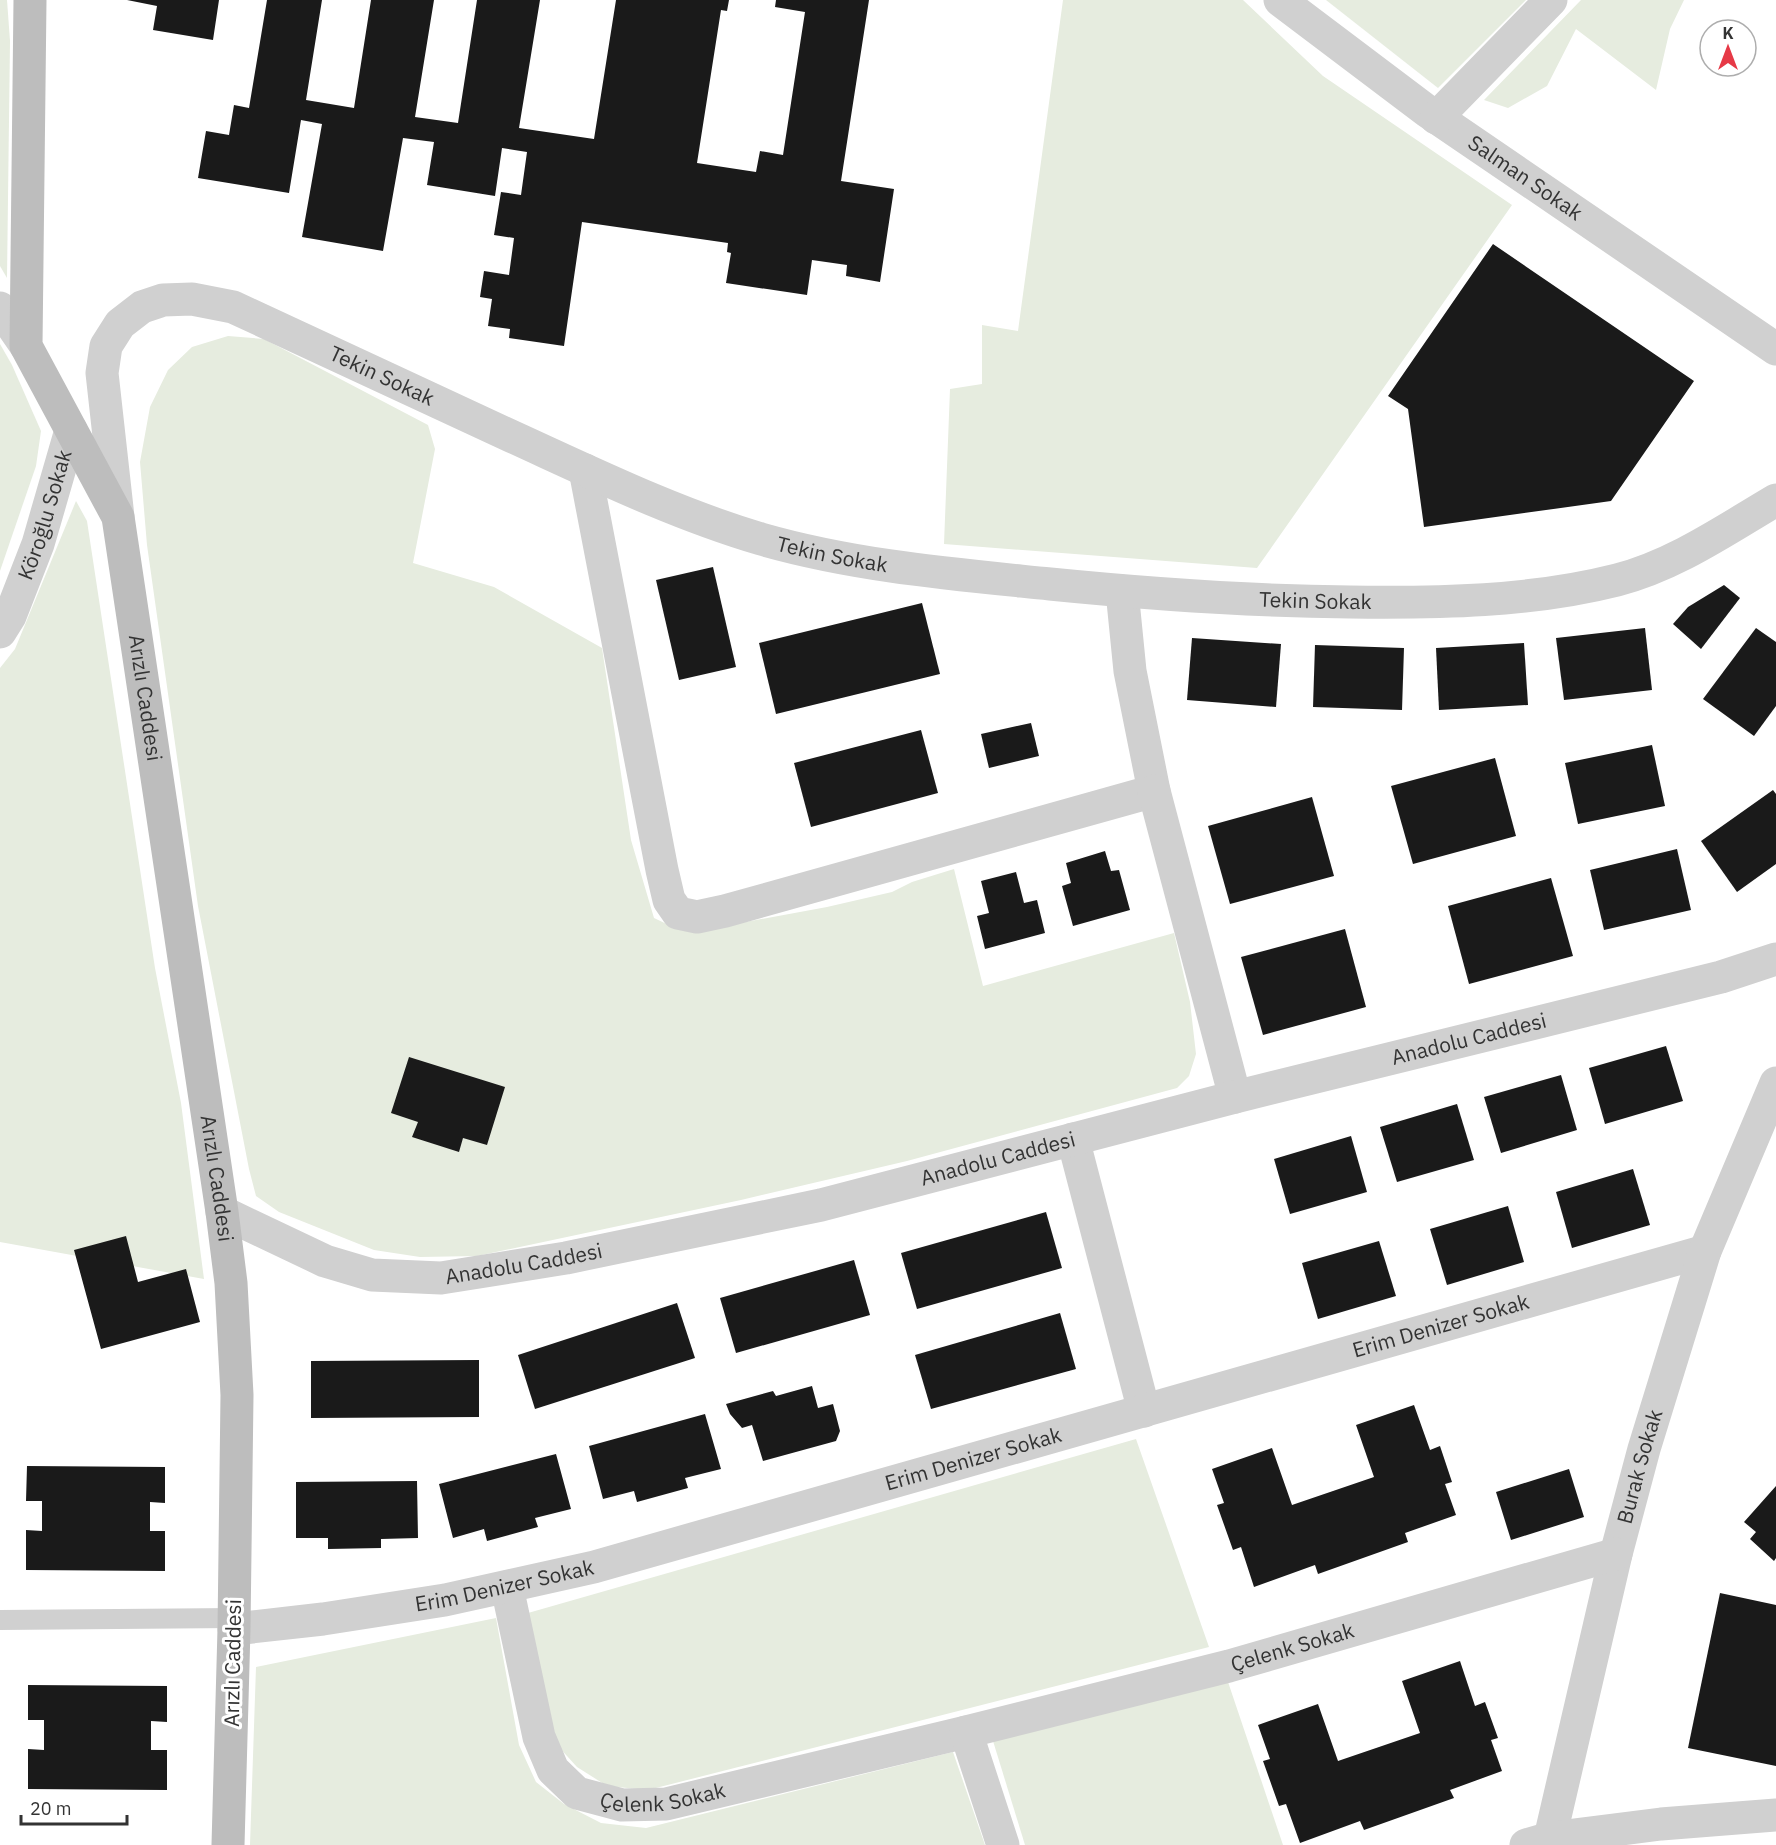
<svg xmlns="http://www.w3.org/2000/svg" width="1776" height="1845" viewBox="0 0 1776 1845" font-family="'IBM Plex Sans',sans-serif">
	<rect width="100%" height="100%" fill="#fff"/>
	<!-- green -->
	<g fill="#e6ecdf">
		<polygon points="0,0 7,0 10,41 7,278 0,266"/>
		<polygon points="1063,0 1243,0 1323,76 1512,205 1257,568 944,544 950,389 982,384 982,325 1018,331"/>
		<polygon points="1326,0 1526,0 1438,88"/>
		<polygon points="1581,0 1684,0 1670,29 1656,90 1576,29 1547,86 1508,108 1484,100"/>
		<polygon points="228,336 264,339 428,425 435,449 413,563 494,587 602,648 631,840 654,918 673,927 707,929 827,907 892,892 912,882 954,869 983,986 1174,933 1190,1002 1196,1054 1189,1076 1177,1088 907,1161 741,1200 477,1256 420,1257 374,1250 279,1212 256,1196 249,1169 198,906 147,545 140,462 150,407 168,370 192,347"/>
		<polygon points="0,344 12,365 41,431 36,466 0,571"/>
		<polygon points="76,501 87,521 155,968 181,1103 204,1279 0,1242 0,668 15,649"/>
		<polygon points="1136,1439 1209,1647 648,1790 607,1786 577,1767 557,1745 528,1613"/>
		<polygon points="496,1618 519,1745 536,1782 564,1804 601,1823 646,1828 953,1752 985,1845 250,1845 256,1667"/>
		<polygon points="1226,1676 1283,1845 1025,1845 993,1741"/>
	</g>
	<!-- building -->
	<g fill="#1a1a1a">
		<polygon points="127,0 219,0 213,40 153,30 157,6"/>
		<polygon points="267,0 322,0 306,100 354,108 371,0 434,0 415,117 458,123 477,0 540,0 519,128 594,139 616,0 729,0 727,11 721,10 697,163 756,172 760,151 783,155 805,12 775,7 776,0 869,0 841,181 894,189 880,282 846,276 847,265 812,260 807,295 726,283 731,253 727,252 728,243 582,222 564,346 509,338 510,329 488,326 492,299 480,297 484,271 509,275 514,238 494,235 501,192 521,195 527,152 502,148 495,196 427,185 434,142 403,138 383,251 302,237 322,124 301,120 289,193 198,178 206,131 229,135 234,105 249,108"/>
		<polygon points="1493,244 1694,381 1611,501 1424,527 1408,409 1388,396"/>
		<polygon points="713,567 736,667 679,680 656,580"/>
		<polygon points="1724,585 1740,598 1701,649 1673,624 1688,607"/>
		<polygon points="922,603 940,674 776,714 759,643"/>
		<polygon points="1645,628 1652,690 1564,700 1556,638"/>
		<polygon points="1756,628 1776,642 1776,706 1754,736 1703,699"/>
		<polygon points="1192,638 1281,644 1276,707 1187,700"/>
		<polygon points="1524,643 1528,705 1439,710 1436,648"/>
		<polygon points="1315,645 1404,648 1402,710 1313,707"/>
		<polygon points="1031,723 1039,756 989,768 981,734"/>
		<polygon points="921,730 938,793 811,827 794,763"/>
		<polygon points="1652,745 1665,806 1578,824 1565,763"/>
		<polygon points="1495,758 1516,836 1413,864 1391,786"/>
		<polygon points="1773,790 1776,794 1776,864 1737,892 1701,841"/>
		<polygon points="1312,797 1334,876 1230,904 1208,826"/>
		<polygon points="1677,849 1691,910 1604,930 1590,870"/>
		<polygon points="1105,851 1111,871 1119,870 1130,910 1073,926 1062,886 1071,883 1066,863"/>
		<polygon points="1016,872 1024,903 1037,900 1045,933 985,949 977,916 989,913 981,881"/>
		<polygon points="1551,878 1573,956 1469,984 1448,906"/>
		<polygon points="1345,929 1366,1007 1263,1035 1241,957"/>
		<polygon points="1666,1046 1683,1101 1605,1124 1589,1068"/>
		<polygon points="409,1057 505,1087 487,1145 463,1138 459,1152 412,1137 418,1122 391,1113"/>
		<polygon points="1561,1075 1577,1130 1501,1153 1484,1097"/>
		<polygon points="1457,1104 1474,1160 1397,1182 1380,1127"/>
		<polygon points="1351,1136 1367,1192 1290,1214 1274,1159"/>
		<polygon points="1633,1169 1650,1225 1572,1248 1556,1192"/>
		<polygon points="1508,1206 1524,1262 1447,1285 1430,1229"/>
		<polygon points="1046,1212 1062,1268 917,1309 901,1253"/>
		<polygon points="126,1236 138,1282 186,1269 200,1322 101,1349 74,1250"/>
		<polygon points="1379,1241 1396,1296 1318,1319 1302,1263"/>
		<polygon points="854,1260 870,1315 736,1353 720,1298"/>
		<polygon points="677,1303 695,1358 535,1409 518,1355"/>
		<polygon points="1060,1313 1076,1369 931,1409 915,1355"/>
		<polygon points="479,1360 479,1417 311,1418 311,1361"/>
		<polygon points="812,1386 818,1408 833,1404 840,1431 836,1441 763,1461 752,1425 742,1428 730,1414 726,1404 773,1391 776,1396"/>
		<polygon points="1414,1405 1430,1450 1440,1446 1452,1482 1445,1484 1456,1515 1405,1533 1408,1542 1318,1574 1315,1565 1254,1587 1241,1547 1233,1550 1217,1505 1224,1503 1212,1469 1272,1448 1292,1505 1374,1477 1356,1425"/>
		<polygon points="705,1414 721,1469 685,1478 688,1488 637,1502 634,1491 603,1499 589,1446"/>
		<polygon points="556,1454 571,1509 535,1518 538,1527 487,1541 484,1529 453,1538 439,1484"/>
		<polygon points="27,1466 165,1467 165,1503 150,1502 150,1531 165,1531 165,1571 26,1570 26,1530 42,1531 42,1501 26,1501"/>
		<polygon points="1569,1469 1584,1517 1511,1540 1496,1492"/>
		<polygon points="417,1481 418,1538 381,1539 381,1548 328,1549 328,1538 296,1538 296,1482"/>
		<polygon points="1776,1486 1776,1558 1774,1561 1750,1539 1756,1532 1744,1522"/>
		<polygon points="1720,1593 1776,1605 1776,1766 1688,1748"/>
		<polygon points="1460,1661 1475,1706 1485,1702 1498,1738 1491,1740 1502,1771 1450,1790 1454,1798 1364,1830 1360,1821 1300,1843 1286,1804 1279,1806 1263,1761 1270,1759 1258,1725 1318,1704 1338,1761 1420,1733 1402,1681"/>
		<polygon points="28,1685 167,1686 167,1722 151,1721 151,1750 167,1750 167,1790 28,1789 28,1749 44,1750 44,1720 28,1720"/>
	</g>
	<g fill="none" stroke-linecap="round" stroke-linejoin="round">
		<!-- lane -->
		<polyline stroke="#d0d0d0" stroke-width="20" points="0,1620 234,1618"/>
		<!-- street -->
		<g stroke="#d0d0d0" stroke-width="33">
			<path id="s1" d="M1280,0L1427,111L1776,349"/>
			<polyline points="1436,118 1551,0"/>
			<polyline points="0,308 26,346"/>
			<polyline points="585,470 662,870 669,900 678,913 697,917 725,911 1154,791 1130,671 1122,591"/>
			<path id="s2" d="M118,517L102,373L106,346L120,324L142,307L163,300L192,299L233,307C326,350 420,394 513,437C594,474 676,514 761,539C855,566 953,574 1050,584C1150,594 1250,601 1350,602C1439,603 1530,602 1617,580C1675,565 1725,530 1776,500"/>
			<path id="s3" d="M0,632L10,616L38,544L71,430"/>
			<polyline points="1154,791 1235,1097"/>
			<polyline points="1073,1139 1144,1411"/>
			<path id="s4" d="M222,1212L325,1261L372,1275L441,1278L566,1258L821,1205L1235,1097L1721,977L1776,959"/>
			<path id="s5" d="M507,1587L539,1737L553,1770L577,1793L622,1805L666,1804L966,1732"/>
			<path id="s6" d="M234,1629L323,1619L445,1600L594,1567L1705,1251"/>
			<path id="s7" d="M1550,1838L1616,1554L1644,1449L1705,1251L1776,1083"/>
			<path id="s8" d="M1003,1845L966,1732L1229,1666L1616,1554"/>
			<polyline points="1526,1845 1550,1838 1661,1824 1776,1815"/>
		</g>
		<!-- secondary -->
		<path stroke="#bdbdbd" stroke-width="33" id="s9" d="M30,0L26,346L118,517L222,1212L231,1283L237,1395L234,1629L228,1845"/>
	</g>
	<g text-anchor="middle" stroke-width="6" stroke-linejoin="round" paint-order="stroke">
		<!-- street labels -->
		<g font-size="21" fill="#333" stroke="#fff">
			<text dy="7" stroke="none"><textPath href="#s1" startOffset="303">Salman Sokak</textPath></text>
			<text dy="7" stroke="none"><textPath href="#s2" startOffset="483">Tekin Sokak</textPath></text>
			<text dy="7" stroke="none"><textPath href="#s3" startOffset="126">Köroğlu Sokak</textPath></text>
			<text dy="7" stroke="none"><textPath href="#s2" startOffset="969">Tekin Sokak</textPath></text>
			<text dy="7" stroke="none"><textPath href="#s2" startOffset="1455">Tekin Sokak</textPath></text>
			<text dy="7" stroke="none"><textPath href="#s9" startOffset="723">Arızlı Caddesi</textPath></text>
			<text dy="7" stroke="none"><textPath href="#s4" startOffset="1288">Anadolu Caddesi</textPath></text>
			<text dy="7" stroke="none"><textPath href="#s4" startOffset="802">Anadolu Caddesi</textPath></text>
			<text dy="7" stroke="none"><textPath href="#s9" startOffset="1209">Arızlı Caddesi</textPath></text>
			<text dy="7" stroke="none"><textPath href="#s4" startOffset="316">Anadolu Caddesi</textPath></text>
			<text dy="7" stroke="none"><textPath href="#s6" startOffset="1246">Erim Denizer Sokak</textPath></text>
			<text dy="7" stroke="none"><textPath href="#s6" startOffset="760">Erim Denizer Sokak</textPath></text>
			<text dy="7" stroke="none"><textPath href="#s7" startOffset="382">Burak Sokak</textPath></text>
			<text dy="7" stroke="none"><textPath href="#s6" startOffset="274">Erim Denizer Sokak</textPath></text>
			<text dy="7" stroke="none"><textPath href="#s8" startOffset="456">Çelenk Sokak</textPath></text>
			<text transform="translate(233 1663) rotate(-89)" y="7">Arızlı Caddesi</text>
			<text dy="7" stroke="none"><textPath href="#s5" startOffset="310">Çelenk Sokak</textPath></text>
		</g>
	</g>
	<!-- north arrow -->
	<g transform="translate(1728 48)"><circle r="28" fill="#ffffff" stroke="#adadad" stroke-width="1.5"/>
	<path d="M0-4.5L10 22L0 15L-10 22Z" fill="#e63946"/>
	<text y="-9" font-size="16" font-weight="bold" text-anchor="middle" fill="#333333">K</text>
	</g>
	<!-- scale -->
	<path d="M21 1815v9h106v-9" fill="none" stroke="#333333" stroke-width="3"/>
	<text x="30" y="1815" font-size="18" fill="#333333" stroke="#ffffff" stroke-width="4.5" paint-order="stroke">20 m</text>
</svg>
